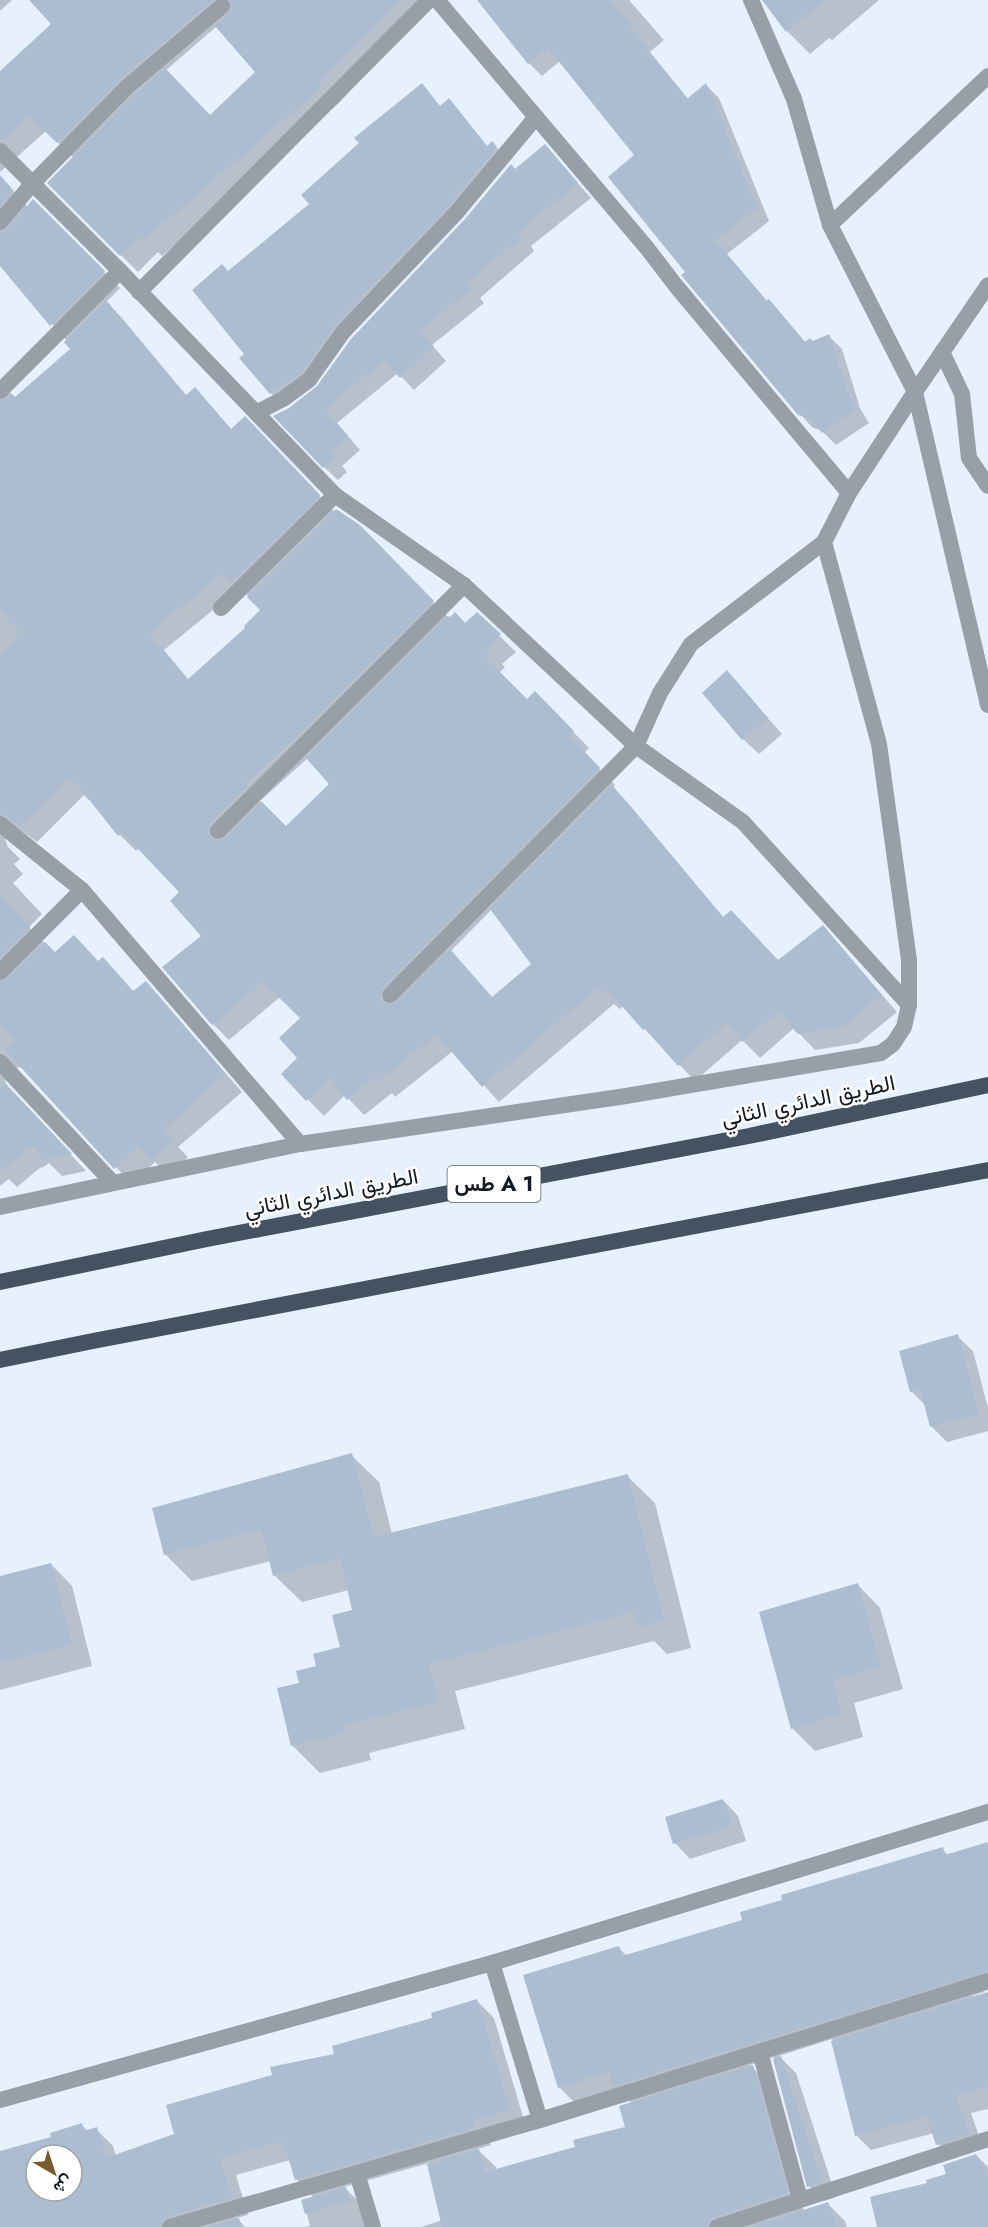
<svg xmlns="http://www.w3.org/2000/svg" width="988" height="2227" viewBox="0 0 988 2227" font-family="Jost,Vazirmatn,sans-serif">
	<rect width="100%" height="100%" fill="#e7f1fe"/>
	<!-- shadow -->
	<g fill="#0003" fill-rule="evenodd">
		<polygon points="0,0 12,0 0,11"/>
		<path d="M31,0H433L338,104L162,256L158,252L138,272L49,183L74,158L46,131L0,172V72L53,24ZM217,26L258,72L210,117L165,71Z"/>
		<polygon points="487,0 629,0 664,40 650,52 689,100 706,85 719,98 769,221 727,254 768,302 781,314 806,343 829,336 842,349 860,408 869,423 836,445 821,430 813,428 800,414 687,272 636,156 560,61 542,76 529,63"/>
		<polygon points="776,0 879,0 832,40 829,38 810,54 787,31 767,6"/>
		<polygon points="421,85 441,107 449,100 488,147 492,143 504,155 282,405 271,393 246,354 229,273 311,204"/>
		<polygon points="545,146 591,198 531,246 534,251 480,298 484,303 432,345 446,361 414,390 398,373 337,423 360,450 342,466 347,472 338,480 324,467 290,409 318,387 515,171"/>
		<path d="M0,176L28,207L33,201L120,288L106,302L122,318L187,396L195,389L232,430L261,435L335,512L359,527L450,619L465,625L477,614L516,652L502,664L505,667L499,673L527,702L535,693L589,748L584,753L615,785L613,787L628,803L724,918L778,962L823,927L897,1012L859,1043L815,1050L794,1028L760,1058L742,1040L695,1081L623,1006L620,1009L614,1004L499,1102L453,1051L395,1097L392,1093L364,1115L345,1095L324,1116L283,1074L299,1058L302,1019L280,997L229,1040L213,1024L203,936L181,893L139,848L136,851L120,835L90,798L89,800L84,795L37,842L19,829L5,839L8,847L20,859L14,864L23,874L13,883L42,914L29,927L55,954L99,962L103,959L134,992L146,983L242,1092L178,1147L188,1157L169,1176L155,1162L132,1184L23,1069L20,1067L8,1071L5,1081L8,1087L86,1171L62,1176L49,1163L42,1168L41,1167L17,1187L9,1179L0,1186V381L16,399L72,349L67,341L0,264ZM240,588L262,610L247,628L189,680L164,650ZM308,758L331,784L286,828L260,801ZM492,909L533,964L493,998L450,952Z"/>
		<polygon points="727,673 782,734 759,754 743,739"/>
		<polygon points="957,1336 973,1351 988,1408 988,1431 947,1442 932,1427 926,1406 911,1391"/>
		<polygon points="351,1455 379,1482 392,1534 627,1476 655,1503 691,1648 667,1654 654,1641 455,1691 465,1729 369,1753 371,1760 320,1773 293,1746 279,1689 300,1684 342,1648 354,1611 349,1590 302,1602 274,1575 271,1561 192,1581 165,1554"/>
		<polygon points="51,1564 72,1586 92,1666 0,1690 0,1577"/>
		<polygon points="858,1585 880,1608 903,1689 854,1703 863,1737 815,1751 792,1728"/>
		<polygon points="723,1800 738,1816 746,1841 690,1859 675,1843"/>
		<path d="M988,1843V1982L982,1984L984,1992L972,1996L988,2012V2109L971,2113L983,2148L952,2158L938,2144L934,2133L871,2150L856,2135L832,2039L779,2056L796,2073L836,2197L824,2201L809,2186L774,2057L750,2065L769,2084L804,2211L828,2204L845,2221L847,2227H421L442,2220L429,2163L344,2187L363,2206L369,2227H305L310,2226L303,2201L314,2198L296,2179L290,2160L236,2175L248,2215L237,2218L245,2227H0V2152L53,2138L82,2125L88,2131L96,2129L113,2146L116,2156L176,2135L274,2076L336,2055L477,2001L494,2018L526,2127L489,2137L491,2145L477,2149L496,2167V2171L577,2148L627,2128L633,2104L618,2090L575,2103L559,2087L619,1948L627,1956L744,1921L942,1849L948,1855ZM36,2155H72V2191H36Z"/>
		<polygon points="976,2155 988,2167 988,2227 879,2227 929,2184 948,2176"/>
	</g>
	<!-- building -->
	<g fill="#acbcd1" fill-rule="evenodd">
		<polygon points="29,0 213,0 120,79 57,143 29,116 0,141 0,71 51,24"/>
		<polygon points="230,0 401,0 319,83 322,87 144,240 141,237 120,256 47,183 134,95 165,68 210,115 255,72 215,26 232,10"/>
		<polygon points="477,0 610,0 640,37 638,39 687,99 706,83 757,208 715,240 766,301 769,299 805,342 810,338 813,341 829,334 848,393 857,409 822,433 811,419 798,415 681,275 685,272 608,177 634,155 548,48 528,64"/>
		<polygon points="762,0 824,0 786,32"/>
		<polygon points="422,83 440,106 449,98 487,146 492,141 497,147 449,205 335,325 301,373 270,394 239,358 244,354 192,290 222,264 228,271 309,204 301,195 359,143 354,138"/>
		<polygon points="545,144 578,183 518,232 522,237 467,283 472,288 420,331 434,347 419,361 400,378 384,360 325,409 348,436 330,451 335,458 323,468 273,416 289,408 317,386 351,339 465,219 511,164 515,169"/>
		<polygon points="0,175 13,190 0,206"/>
		<polygon points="33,199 105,271 50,326 0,266 0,232 8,229"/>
		<polygon points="106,300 185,396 195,387 231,429 245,416 320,495 232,582 223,573 149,633 187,680 245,628 244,626 260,610 247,597 336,509 360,525 434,601 292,742 245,784 248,786 210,824 208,833 211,839 216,841 225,839 262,802 286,826 329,784 306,758 448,616 450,617 455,612 465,623 477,612 501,634 487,647 490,650 484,656 527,699 535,691 574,731 569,735 600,768 383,988 380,997 383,1003 392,1005 397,1002 450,949 492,997 531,964 490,909 612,785 723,917 731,910 778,960 823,925 882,995 843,1027 798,1034 778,1012 742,1042 727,1023 678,1066 645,1029 643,1030 607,989 602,994 597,988 482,1087 437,1035 378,1081 375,1078 347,1100 330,1078 306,1101 281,1074 297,1058 279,1038 300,1018 263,982 212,1025 162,967 201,936 170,901 179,892 122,832 118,836 75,782 71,784 67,779 20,826 7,816 0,814 0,656 15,642 12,639 20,633 0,609 0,401 7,399 12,394 15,397 70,349 64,342"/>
		<polygon points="727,670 768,718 742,740 702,693"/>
		<polygon points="0,895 30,927 0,957"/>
		<polygon points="74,935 98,961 103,957 133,991 146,981 226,1074 163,1130 173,1140 152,1161 138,1146 114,1169 5,1050 15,1041 0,1024 0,982 7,979 45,942 55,952"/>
		<polygon points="5,1083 72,1154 44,1160 33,1147 25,1153 24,1151 0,1172 0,1088"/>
		<polygon points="958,1334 979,1414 930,1427 920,1389 910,1392 899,1351"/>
		<polygon points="352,1453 374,1537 628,1474 664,1621 638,1627 634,1612 429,1664 438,1702 343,1725 345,1733 291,1746 277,1688 299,1683 296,1671 316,1666 313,1654 340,1647 332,1615 352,1610 340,1558 273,1576 261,1529 164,1555 152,1508"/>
		<polygon points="51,1563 72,1645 0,1662 0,1576"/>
		<polygon points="858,1583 881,1667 832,1680 842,1714 791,1729 759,1612"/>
		<polygon points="723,1799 732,1826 673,1844 665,1817"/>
		<polygon points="988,1842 988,1971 613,2086 609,2072 558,2088 523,1975 619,1946 622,1956 742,1920 740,1912 782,1900 781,1895 943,1847 945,1855"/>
		<polygon points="988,1992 988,2087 956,2095 970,2134 936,2145 927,2117 855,2136 831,2041"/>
		<path d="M477,1999L510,2110L473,2120L474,2128L295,2180L283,2141L220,2158L232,2198L167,2217L162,2220L160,2227H0V2151L51,2137L50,2133L82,2123L84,2131L97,2127L106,2158L174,2134L166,2105L272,2075L270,2067L334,2054L332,2046L432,2018L431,2013ZM36,2155H72V2191H36Z"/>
		<polygon points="781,2056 822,2182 807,2187 773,2059"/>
		<polygon points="753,2065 788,2193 714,2217 709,2220 707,2227 442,2227 427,2164 479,2149 485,2172 575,2147 573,2140 625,2127 619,2106"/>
		<polygon points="976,2154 981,2166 984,2165 988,2180 988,2227 877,2227 870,2197 927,2183 926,2180 946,2174 943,2165"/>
		<polygon points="346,2187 350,2201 305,2214 301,2200"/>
		<polygon points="828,2202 837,2227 751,2227"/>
		<polygon points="239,2218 241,2227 208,2227"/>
	</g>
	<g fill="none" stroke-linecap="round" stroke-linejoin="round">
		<!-- minor -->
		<g stroke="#989fa8" stroke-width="16">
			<polyline points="437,0 647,248 676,286 849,493"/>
			<polyline points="0,151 120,271 335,495 464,585 636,746 390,995"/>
			<polyline points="0,222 32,184 127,87 222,6"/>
			<polyline points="830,225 988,76"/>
			<polyline points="139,292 429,0"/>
			<polyline points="942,352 962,394 969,458 988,486"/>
			<polyline points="0,391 120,271"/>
			<polyline points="256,413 283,399 309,380 343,332 457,212 536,117"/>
			<polyline points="824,542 691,644 660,693 636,746 743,822 909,1005"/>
			<polyline points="221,608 335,495"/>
			<polyline points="0,824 82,890 300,1144"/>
			<polyline points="218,831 464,585"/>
			<polyline points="0,972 82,890"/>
			<polyline points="0,1062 113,1183"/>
			<polyline points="0,1207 300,1144 626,1096 881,1053 893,1044 904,1027 909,1005 909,960 879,744 824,542 849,493 915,392 830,225 794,99 751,0"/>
			<polyline points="492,1963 540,2120"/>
			<polyline points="760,2052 800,2199"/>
			<polyline points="0,2100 492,1963 988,1812"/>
			<polyline points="357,2173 373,2227"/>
			<polyline points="170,2227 540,2120 988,1981"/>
			<polyline points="717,2227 988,2139"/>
		</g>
		<!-- tertiary -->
		<polyline stroke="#989fa8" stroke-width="16" points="988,285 915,392 988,705"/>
		<!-- trunk -->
		<g stroke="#445262" stroke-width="16">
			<polyline points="0,1282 207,1239 749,1136 988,1085"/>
			<polyline points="0,1360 93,1341 988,1170"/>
		</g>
	</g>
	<g text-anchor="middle" stroke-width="5" stroke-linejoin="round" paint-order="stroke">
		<!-- shield labels -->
		<rect fill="#fff" stroke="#5a5f64" stroke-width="1.5" x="447.5" y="1166" width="93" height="36" rx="4.5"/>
		<g font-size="21" font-weight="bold" fill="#141a22">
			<text x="494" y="1191">طس A 1</text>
		</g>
		<!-- street labels -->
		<g font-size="22" fill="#141a22" stroke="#fff">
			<text transform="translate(808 1100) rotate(-12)" y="8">الطريق الدائري الثاني</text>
			<text transform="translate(331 1192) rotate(-11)" y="8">الطريق الدائري الثاني</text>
		</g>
	</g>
	<!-- north arrow -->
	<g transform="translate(54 2173) rotate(141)"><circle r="28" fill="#ffffff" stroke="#a1a3a7" stroke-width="1.5"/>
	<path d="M0-4.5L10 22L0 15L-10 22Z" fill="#795b2f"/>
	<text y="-9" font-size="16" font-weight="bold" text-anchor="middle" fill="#141a22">ش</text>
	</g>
</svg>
